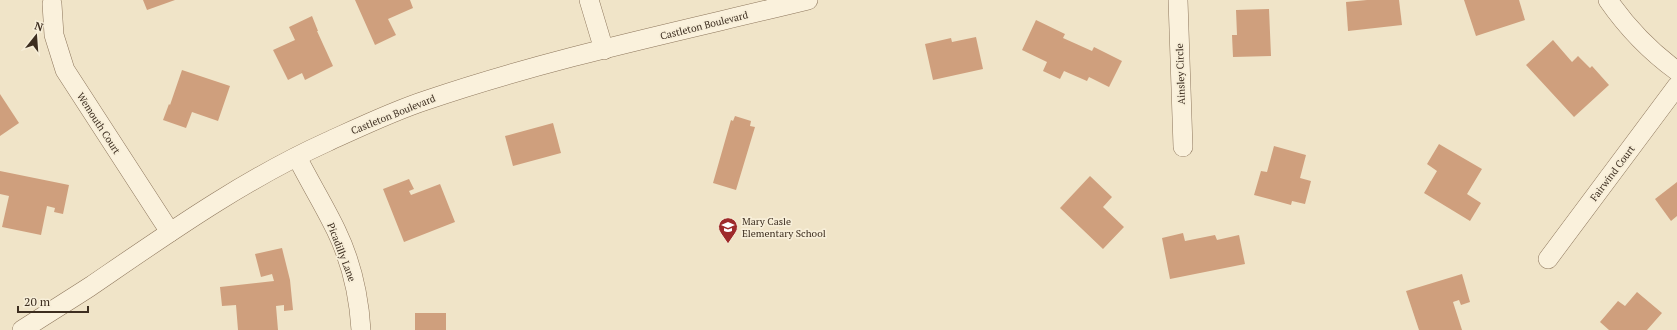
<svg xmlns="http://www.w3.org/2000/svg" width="1677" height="330" viewBox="0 0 1677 330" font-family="'PT Serif',serif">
	<rect width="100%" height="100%" fill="#f0e4c8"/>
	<!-- building -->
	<g fill="#cf9f7d">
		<polygon points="143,0 175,0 147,10"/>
		<polygon points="355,0 410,0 413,8 388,19 396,35 375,45"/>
		<polygon points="1367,0 1399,0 1402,25 1348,31 1346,2"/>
		<polygon points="1464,0 1519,0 1525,20 1476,36"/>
		<polygon points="1269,9 1271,56 1233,57 1232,35 1237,35 1236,10"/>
		<polygon points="312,16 318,31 317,31 333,66 305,80 302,73 288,80 273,50 295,40 289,27"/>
		<polygon points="1036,20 1065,34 1063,38 1092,51 1094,47 1122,61 1109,87 1089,77 1087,81 1064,71 1060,79 1043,71 1047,62 1022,50"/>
		<polygon points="976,37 983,69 933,80 925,44 951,38 952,42"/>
		<polygon points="1553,40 1572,62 1578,56 1590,68 1592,66 1609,85 1574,117 1526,65"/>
		<polygon points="182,70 230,86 218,121 192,112 186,128 163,120 169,104 170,105"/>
		<polygon points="0,94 19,123 0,136"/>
		<polygon points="735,116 751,121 750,126 755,127 736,190 713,183 731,120 733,121"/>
		<polygon points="553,123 561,153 513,166 505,136"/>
		<polygon points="1439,144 1482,169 1467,194 1481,203 1470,221 1424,193 1437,171 1427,164"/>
		<polygon points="1274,146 1306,155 1300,178 1311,181 1305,204 1292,201 1291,205 1254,195 1261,171 1267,172"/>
		<polygon points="0,171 69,185 63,214 54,212 55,208 47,206 41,235 2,227 9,196 0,194"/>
		<polygon points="1090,176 1112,197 1103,207 1124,227 1103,249 1060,208"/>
		<polygon points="409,179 414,189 409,191 411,195 440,184 455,222 404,242 383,189"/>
		<polygon points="1677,182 1677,216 1671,221 1655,199"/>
		<polygon points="1183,233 1185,241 1215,235 1217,240 1239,235 1245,264 1170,279 1162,238"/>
		<polygon points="282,248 290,280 293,310 284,311 284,305 276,306 278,330 238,330 236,305 222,306 220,287 274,281 272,274 261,277 255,254"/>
		<polygon points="1462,274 1470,302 1461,305 1459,300 1453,302 1462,330 1419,330 1406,291"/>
		<polygon points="1637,292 1662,313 1647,330 1609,330 1600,322 1618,301 1625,306"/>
		<rect x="415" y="313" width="31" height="17"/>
	</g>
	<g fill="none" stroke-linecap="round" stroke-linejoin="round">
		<!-- minor casing -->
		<g stroke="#8d765c" stroke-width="20">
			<g id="minor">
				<polyline points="589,0 604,50"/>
				<polyline points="1178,0 1183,147"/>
				<path d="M1608,0C1626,26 1651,52 1677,71"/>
				<polyline points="52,4 54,35 65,70 170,232"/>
				<path d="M297,157C309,181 324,205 336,230C351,261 359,296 361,330"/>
				<polyline points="1548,259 1677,86"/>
				<path d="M22,330C45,315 68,301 91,286C167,234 243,180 327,142C360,127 393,111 427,100C550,58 681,31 808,0"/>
			</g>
		</g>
		<!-- minor -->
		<use href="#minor" stroke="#faf1dc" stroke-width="19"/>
	</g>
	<!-- icons -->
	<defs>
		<g id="school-pin" transform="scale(1)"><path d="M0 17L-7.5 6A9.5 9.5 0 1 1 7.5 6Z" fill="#9e2a2b" stroke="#f7eed8"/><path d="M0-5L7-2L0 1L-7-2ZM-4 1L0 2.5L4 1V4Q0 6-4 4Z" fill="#fff"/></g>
	</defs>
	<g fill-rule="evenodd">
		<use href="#school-pin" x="728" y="227"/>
	</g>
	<g text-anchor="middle" stroke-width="3.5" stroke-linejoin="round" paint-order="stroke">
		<!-- street labels -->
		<g font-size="10" fill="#3d2e20" stroke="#f7eed8">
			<text transform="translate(704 25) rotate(-14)" y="4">Castleton Boulevard</text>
			<text transform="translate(1180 74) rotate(-92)" y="4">Ainsley Circle</text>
			<text transform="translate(393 114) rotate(-22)" y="4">Castleton Boulevard</text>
			<text transform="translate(99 123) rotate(57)" y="4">Wemouth Court</text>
			<text transform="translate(1612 173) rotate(-53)" y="4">Fairwind Court</text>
			<text transform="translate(342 252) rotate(69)" y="4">Picadilly Lane</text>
		</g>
		<!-- poi labels -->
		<g font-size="10" fill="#3d2e20" stroke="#f7eed8" text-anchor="start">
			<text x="742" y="225">Mary Casle<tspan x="742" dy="12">Elementary School</tspan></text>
		</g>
	</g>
	<!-- north arrow -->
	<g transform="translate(36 36) rotate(17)" stroke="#f7eed8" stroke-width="3" paint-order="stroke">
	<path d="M0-3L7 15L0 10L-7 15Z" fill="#3d2e20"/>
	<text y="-6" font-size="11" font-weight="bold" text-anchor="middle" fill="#3d2e20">N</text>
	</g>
	<!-- scale -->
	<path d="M18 306v6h70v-6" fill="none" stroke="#3d2e20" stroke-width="2"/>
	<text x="24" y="306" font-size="12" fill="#3d2e20" stroke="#f7eed8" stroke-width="3" paint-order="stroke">20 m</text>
</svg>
